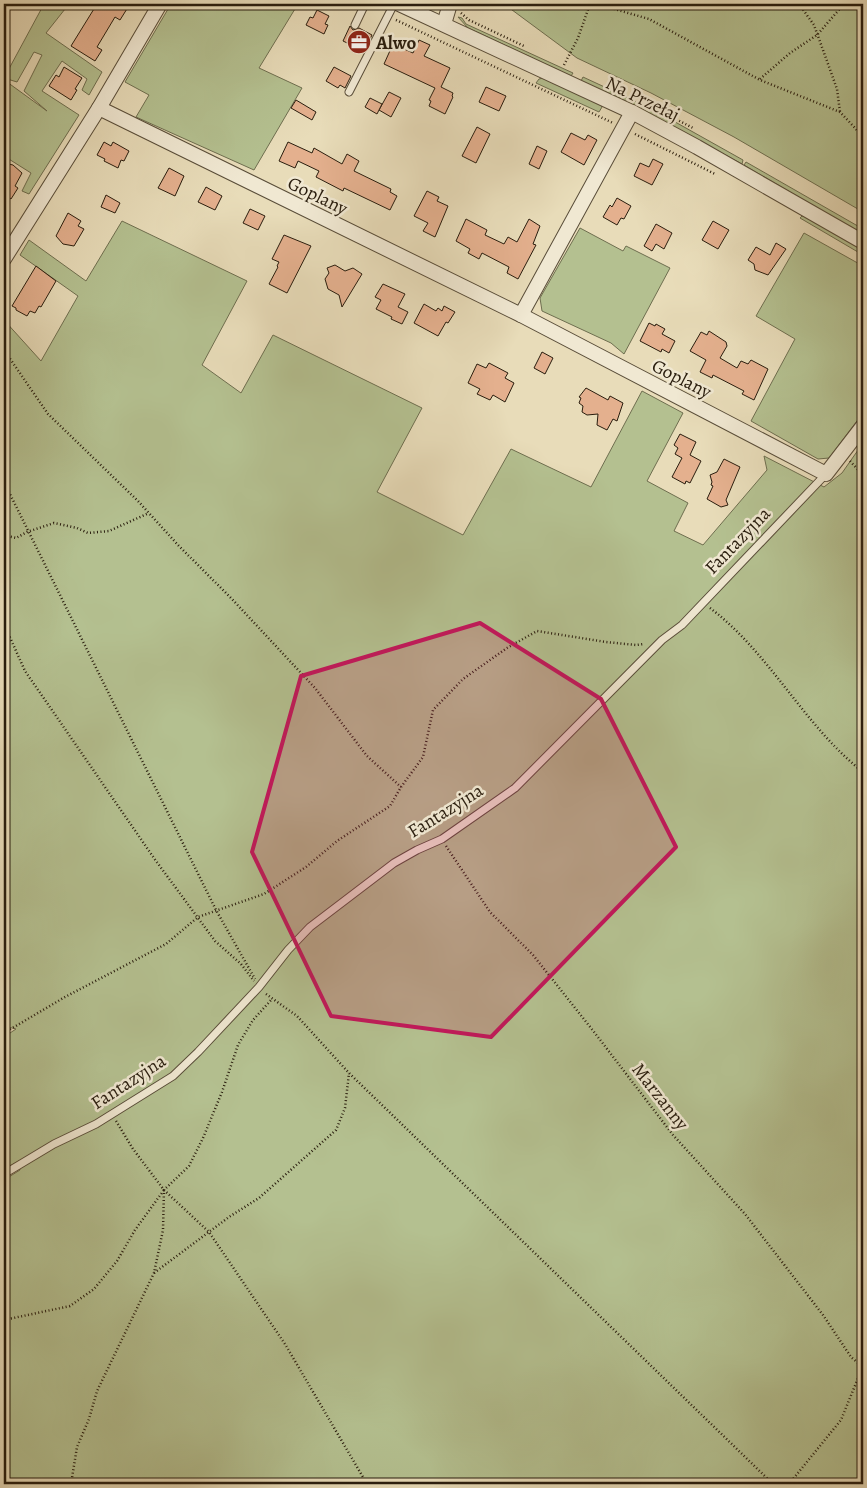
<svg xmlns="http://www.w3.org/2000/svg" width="867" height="1488" viewBox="0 0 867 1488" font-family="Alegreya,serif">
	<rect width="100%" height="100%" fill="#e8dcb9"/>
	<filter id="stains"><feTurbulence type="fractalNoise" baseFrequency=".004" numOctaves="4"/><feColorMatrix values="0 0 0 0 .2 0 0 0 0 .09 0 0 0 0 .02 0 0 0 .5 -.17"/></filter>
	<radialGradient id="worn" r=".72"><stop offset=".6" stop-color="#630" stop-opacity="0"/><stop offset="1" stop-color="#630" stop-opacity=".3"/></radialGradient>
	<!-- green -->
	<g fill="#b4c090" stroke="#6e6e4f">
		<polygon points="44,4 69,4 46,33 102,72 89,95 82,90 87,79 62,61 42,91 79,115 29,194 22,191 31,173 4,156 4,88 7,90 7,82 47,111 24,91 42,55 34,52 17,82 4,78"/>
		<polygon points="171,4 298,4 259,68 302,88 254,170 136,117 149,95 125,82"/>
		<polygon points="504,4 863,4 863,212 734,137 651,93 577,58"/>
		<polygon points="458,17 462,18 466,24 573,73 571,76 468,28"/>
		<polygon points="583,77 652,109 743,160 742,164 648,113 581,81"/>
		<polygon points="543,78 600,104 602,107 599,112 536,83 539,79"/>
		<polygon points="746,162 863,229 863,235 744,165"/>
		<polygon points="802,216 805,216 863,250 863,255 800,218"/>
		<polygon points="122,221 247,281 202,365 241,393 273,335 422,408 377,492 463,535 511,449 591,487 642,391 683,413 647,481 688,503 674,531 703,545 767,470 764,456 824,487 842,473 863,443 863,1484 4,1484 4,1180 20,1170 19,1161 4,1169 4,1037 16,1029 4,1026 4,320 41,361 78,296 20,255 29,240 86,281"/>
		<polygon points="580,228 623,251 626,246 670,268 624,354 611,343 542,311 540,298"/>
		<polygon points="804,233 863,266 863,413 829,458 818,459 751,421 795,339 756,316"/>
	</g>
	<!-- building -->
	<g fill="#e4b08e" stroke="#291d0e">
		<polygon points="97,4 130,4 120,20 115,17 97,47 102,50 95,61 71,46"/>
		<polygon points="317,10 329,16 325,24 328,25 324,34 306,25 310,17 313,18"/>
		<polygon points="350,26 353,30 359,28 372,35 364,51 343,41"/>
		<polygon points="419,40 430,45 424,56 450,68 441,87 453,93 452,96 453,97 445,114 429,106 431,101 429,100 435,88 384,64 393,44 413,53"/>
		<polygon points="64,67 82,78 75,89 77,90 71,100 49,86 56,75 59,77"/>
		<polygon points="334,67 351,76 345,88 340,85 338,88 326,81"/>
		<polygon points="486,87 506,96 499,111 479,102"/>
		<polygon points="389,92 401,98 391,117 379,110"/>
		<polygon points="370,98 382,104 377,114 365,107"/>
		<polygon points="296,100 316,112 312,120 291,108"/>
		<polygon points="477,127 490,134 476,163 462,156"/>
		<polygon points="571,133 585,140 588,135 597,140 584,165 561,152"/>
		<polygon points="104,142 111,146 113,142 129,151 124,161 121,160 118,168 104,161 105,159 97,155"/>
		<polygon points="288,142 312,153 314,148 342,164 347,154 359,161 354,171 391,189 390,192 397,196 390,210 344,188 343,191 316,177 319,171 298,161 295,168 279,161"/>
		<polygon points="537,146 547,151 539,169 529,164"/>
		<polygon points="653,159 663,164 652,185 634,176 640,163 649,167"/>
		<polygon points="4,163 13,165 22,173 15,186 18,188 11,199 8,197 4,204"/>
		<polygon points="169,168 184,176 175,196 158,188"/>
		<polygon points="206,187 222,196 215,210 198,202"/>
		<polygon points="427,191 439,197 437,201 448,206 435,237 423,231 428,223 414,216"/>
		<polygon points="106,195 120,203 115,213 101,207"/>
		<polygon points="617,198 631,206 624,219 621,218 617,225 603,217 610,205 612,207"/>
		<polygon points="250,209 265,216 258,230 243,223"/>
		<polygon points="68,213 81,221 78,226 84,229 74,246 63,244 56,236"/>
		<polygon points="466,219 487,230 485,235 504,244 508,237 517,242 529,219 540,226 533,244 536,245 518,279 507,273 509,267 482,253 479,259 468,253 470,249 456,241"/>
		<polygon points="713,221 729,230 718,249 702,240"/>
		<polygon points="656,224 672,233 664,249 656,244 652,251 644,246"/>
		<polygon points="284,235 311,246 287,293 269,284 278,267 277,266 279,262 272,259"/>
		<polygon points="776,243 786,249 768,275 755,270 754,264 748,260 756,247 770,255"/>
		<polygon points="335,265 345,271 353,268 362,274 342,307 339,295 328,289 325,279 329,273 327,268"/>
		<polygon points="36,266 56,281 41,307 39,306 35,313 30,311 27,316 16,310 16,308 12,306"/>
		<polygon points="383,284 405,294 398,307 408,312 402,324 391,319 392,317 376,309 381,300 375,297"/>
		<polygon points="424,304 436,311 438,308 442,311 444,306 455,312 448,323 446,322 438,336 414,323"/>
		<polygon points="649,323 655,326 656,324 665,329 662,334 675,341 669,353 662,349 661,352 640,341"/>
		<polygon points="709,331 726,342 727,346 720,358 737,368 741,361 748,364 751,360 768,369 754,400 742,394 744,391 713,375 712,378 700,372 706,360 690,351 701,332 707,335"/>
		<polygon points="542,352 553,358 545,374 534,368"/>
		<polygon points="489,363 508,373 505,378 514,383 505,402 493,395 490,400 477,394 480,389 468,383 477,364 486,368"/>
		<polygon points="586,388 608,400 610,396 623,403 617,421 613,419 607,430 597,425 598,414 587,415 582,412 583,406 579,403 581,398 579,397"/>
		<polygon points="680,434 696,442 690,455 701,461 690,483 686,481 685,484 672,477 682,458 675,454 678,448 674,445"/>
		<polygon points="724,459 740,467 726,500 728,505 721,507 707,499 713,486 711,485 712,482 710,475 717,472"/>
	</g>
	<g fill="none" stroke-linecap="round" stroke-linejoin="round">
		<!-- lane casing -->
		<g stroke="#594d39" stroke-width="9">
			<g id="lane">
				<polyline points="355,25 365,4"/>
				<polyline points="349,92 394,4"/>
				<polyline points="4,1174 54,1144 96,1124 173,1076 198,1052 259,987 288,950 310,927 394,863 417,850 442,839 515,788 662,640 682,625 826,474"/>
			</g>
		</g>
		<!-- street casing -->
		<g stroke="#594d39" stroke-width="16">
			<g id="street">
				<polyline points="399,4 632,112 697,147 863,242"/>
				<polyline points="444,24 450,4"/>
				<polyline points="99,108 521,315 826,474 863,426"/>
				<polyline points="4,259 99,108 160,4"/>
				<polyline points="521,315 632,112"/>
			</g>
		</g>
		<!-- path -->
		<g stroke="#291d0e" stroke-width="2.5" stroke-dasharray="1 2.5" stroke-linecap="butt">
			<polyline points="597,4 649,19 760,80 840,112 856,129 863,140"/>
			<polyline points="799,4 814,25 837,89 840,112"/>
			<polyline points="461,13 469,20 524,46"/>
			<polyline points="396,20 613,123"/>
			<polyline points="564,65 578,38 590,4"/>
			<polyline points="760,79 790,53 817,35 844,4"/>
			<polyline points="645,103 693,128"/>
			<polyline points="635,134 715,174"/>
			<polyline points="4,350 48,414 138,501 178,545 231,598 315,688 367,756 401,787"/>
			<polyline points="850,461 863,475"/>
			<polyline points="4,482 216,910 255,979"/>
			<polyline points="4,535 16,538 27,532 54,523 77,528 88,533 109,531 149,513"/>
			<path d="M710,608C770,653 804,726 863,772"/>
			<polyline points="4,624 25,671 156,861 215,941 241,964 254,981"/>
			<polyline points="446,846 490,912 533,955 591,1028 673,1135 745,1214 823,1315 851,1357 863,1367"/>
			<polyline points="266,994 297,1016 349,1073 773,1484"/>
			<polyline points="4,1033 65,997 166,944 198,917 264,894 306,867 337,841 390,806 401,787 423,757 433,710 463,679 507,648 537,631 606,642 636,645 644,644"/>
			<polyline points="116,1121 133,1149 164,1190 209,1232 285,1344 367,1484"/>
			<polyline points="154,1273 229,1217 259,1198 336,1130 345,1108 349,1073"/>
			<polyline points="4,1320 70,1306 94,1289 117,1261 135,1230 164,1190"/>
			<polyline points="71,1484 77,1447 89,1419 97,1391 154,1273 163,1230 164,1190 189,1166 203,1138 222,1092 238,1045 253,1020 272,999"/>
			<polyline points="789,1484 841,1420 863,1366"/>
		</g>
		<!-- lane -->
		<use href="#lane" stroke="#f0e8d2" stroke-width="7"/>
		<!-- street -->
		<use href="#street" stroke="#f0e8d2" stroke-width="14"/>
	</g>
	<!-- marked area -->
	<path fill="#c2185b" fill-opacity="0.2" stroke="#c2185b" stroke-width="4" stroke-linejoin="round" d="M480,623L601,699L676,847L491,1037L331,1016L252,852L301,676Z"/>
	<!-- icons -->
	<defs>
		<g id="office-disc" transform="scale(1.25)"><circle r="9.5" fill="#8f2418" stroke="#f0e8d2"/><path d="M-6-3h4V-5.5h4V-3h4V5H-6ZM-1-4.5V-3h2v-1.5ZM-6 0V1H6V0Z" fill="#fff"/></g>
	</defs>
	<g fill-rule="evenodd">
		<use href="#office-disc" x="359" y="42"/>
	</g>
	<g text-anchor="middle" stroke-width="5" stroke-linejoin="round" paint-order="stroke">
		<!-- poi labels -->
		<g font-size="19" font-weight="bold" fill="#291d0e" stroke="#f0e8d2" text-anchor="start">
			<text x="376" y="49">Alwo</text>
		</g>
		<!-- street labels -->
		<g font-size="19" fill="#291d0e" stroke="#f0e8d2">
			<text transform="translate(643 98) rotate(26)" y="7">Na Przełaj</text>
			<text transform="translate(318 195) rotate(26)" y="7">Goplany</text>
			<text transform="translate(682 378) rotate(27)" y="7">Goplany</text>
			<text transform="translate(737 540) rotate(-46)" y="7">Fantazyjna</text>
			<text transform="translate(445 810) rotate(-32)" y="7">Fantazyjna</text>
			<text transform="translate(128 1081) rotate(-33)" y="7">Fantazyjna</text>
			<text transform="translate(661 1096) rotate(52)" y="7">Marzanny</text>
		</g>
	</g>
	<!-- margin -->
	<rect width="867" height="1488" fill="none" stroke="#e8dcb9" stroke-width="20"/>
	<rect x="5" y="5" width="857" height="1478" fill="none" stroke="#291d0e" stroke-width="2.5"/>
	<rect x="10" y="10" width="847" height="1468" fill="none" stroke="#291d0e"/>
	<rect width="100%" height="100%" filter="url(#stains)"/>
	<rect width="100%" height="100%" fill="url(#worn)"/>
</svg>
